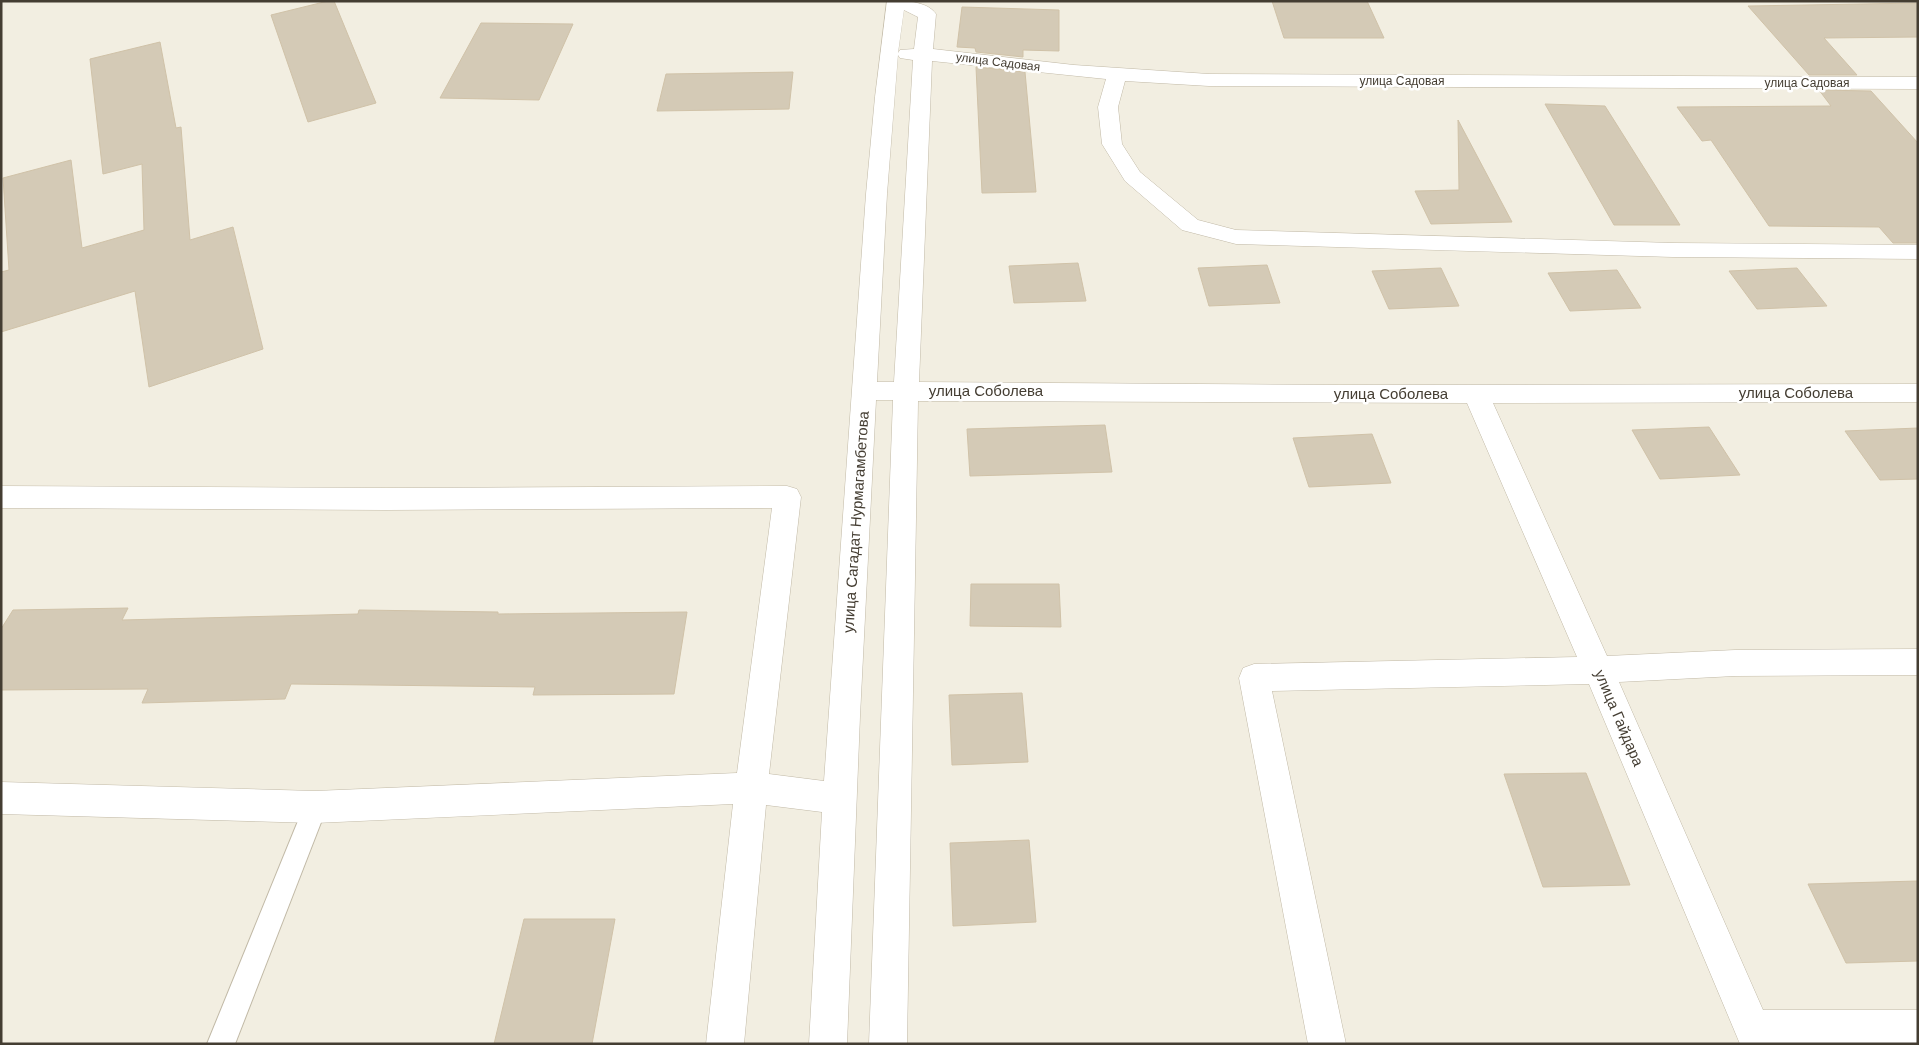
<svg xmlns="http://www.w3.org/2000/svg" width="1919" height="1045" viewBox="0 0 1919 1045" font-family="Arial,sans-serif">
	<rect width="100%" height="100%" fill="#f2eee1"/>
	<!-- building -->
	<g fill="#d4cab6" stroke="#d0c2a8">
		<polygon points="328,1 334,1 376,103 308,122 271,15"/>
		<polygon points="1272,1 1367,1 1384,38 1284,38"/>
		<polygon points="1918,3 1918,37 1824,38 1857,75 1809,75 1748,6"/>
		<polygon points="962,7 1059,10 1059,51 1023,50 1023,57 976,52 975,48 957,47"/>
		<polygon points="481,23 573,24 539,100 440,98"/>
		<polygon points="160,42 176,128 181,127 190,240 233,227 263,349 149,387 135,291 1,332 1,272 9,270 3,178 71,160 82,248 144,230 142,164 103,174 90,59"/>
		<polygon points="976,67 1025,72 1036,192 982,193"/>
		<polygon points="793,72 789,109 657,111 666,74"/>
		<polygon points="1819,90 1871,91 1918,143 1918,243 1893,243 1879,227 1769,226 1711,140 1702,141 1677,107 1831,106"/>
		<polygon points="1545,104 1605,106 1680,225 1614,225"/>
		<polygon points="1458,120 1512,222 1431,224 1415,191 1459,190"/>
		<polygon points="1078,263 1086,301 1014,303 1009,266"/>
		<polygon points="1267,265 1280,303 1209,306 1198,268"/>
		<polygon points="1441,268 1459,306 1389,309 1372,271"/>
		<polygon points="1797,268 1827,306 1757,309 1729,271"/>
		<polygon points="1617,270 1641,308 1570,311 1548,273"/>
		<polygon points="1105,425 1112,472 970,476 967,429"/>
		<polygon points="1709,427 1740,475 1660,479 1632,430"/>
		<polygon points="1918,428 1918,479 1880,480 1845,431"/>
		<polygon points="1372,434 1391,483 1309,487 1293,438"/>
		<polygon points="971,584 1059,584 1061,627 970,626"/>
		<polygon points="128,608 122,620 358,614 359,610 498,612 498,614 687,612 674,694 533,695 535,687 291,684 285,699 142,703 148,689 1,690 1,629 13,610"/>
		<polygon points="1022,693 1028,762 952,765 949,695"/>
		<polygon points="1586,773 1630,885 1543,887 1504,774"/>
		<polygon points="1029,840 1036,922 953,926 950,843"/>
		<polygon points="1918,881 1918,961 1846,963 1808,884"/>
		<polygon points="524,919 615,919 592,1044 494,1044"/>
	</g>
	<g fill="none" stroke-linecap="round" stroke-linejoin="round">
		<!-- service casing -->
		<g stroke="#c1b9a6" stroke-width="2">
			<polygon id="service" points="315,795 323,799 327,807 235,1044 207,1044 307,799"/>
		</g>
		<!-- minor casing -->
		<g stroke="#c1b9a6" stroke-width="1">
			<path id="minor" d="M887,1C903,1 926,0 936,14L933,49L1074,65L1209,74L1918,77V89L1209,86L1125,81L1118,107L1122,144L1140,172L1198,220L1236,230L1673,243L1918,245V259L1673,257L1236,244L1182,230L1125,181L1102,144L1098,107L1106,79L932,61L919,382L1339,385L1918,384V402L1493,403L1607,656L1735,650L1918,649V675L1735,676L1619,682L1763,1010H1918V1044H1740L1589,684L1272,691L1346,1044H1308L1239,678L1243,668L1254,664L1577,657L1467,403L918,401L907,1044H869L893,400H876L860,716L847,1044H809L822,812L766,805L744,1044H706L733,804L315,823L1,814V782L315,791L737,773L772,508L386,510L1,508V486L386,488L787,486L797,489L801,497L769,774L824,781L866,194L875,97ZM904,10L918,17L914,49L900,50L898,53ZM898,55L900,58L913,60L894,382H877L887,194Z"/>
		</g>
		<!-- service -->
		<use href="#service" fill="#fff" fill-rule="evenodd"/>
		<!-- minor -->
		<use href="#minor" fill="#fff" fill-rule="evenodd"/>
	</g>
	<g text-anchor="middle" stroke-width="5" stroke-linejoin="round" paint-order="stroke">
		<!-- far-street labels -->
		<g font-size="12" fill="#443d32" stroke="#fff">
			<text transform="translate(998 62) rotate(7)" y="4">улица Садовая</text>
			<text x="1402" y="85">улица Садовая</text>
			<text x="1807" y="87">улица Садовая</text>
		</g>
		<!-- street labels -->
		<g font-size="15" fill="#443d32" stroke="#fff">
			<text x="986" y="396">улица Соболева</text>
			<text x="1796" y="398">улица Соболева</text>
			<text x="1391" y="399">улица Соболева</text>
			<text transform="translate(856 522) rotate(-86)" y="5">улица Сагадат Нурмагамбетова</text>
			<text transform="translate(1619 718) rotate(67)" y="5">улица Гайдара</text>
		</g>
	</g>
	<!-- border -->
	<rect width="1919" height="1045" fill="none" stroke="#443d32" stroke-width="5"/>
</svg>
